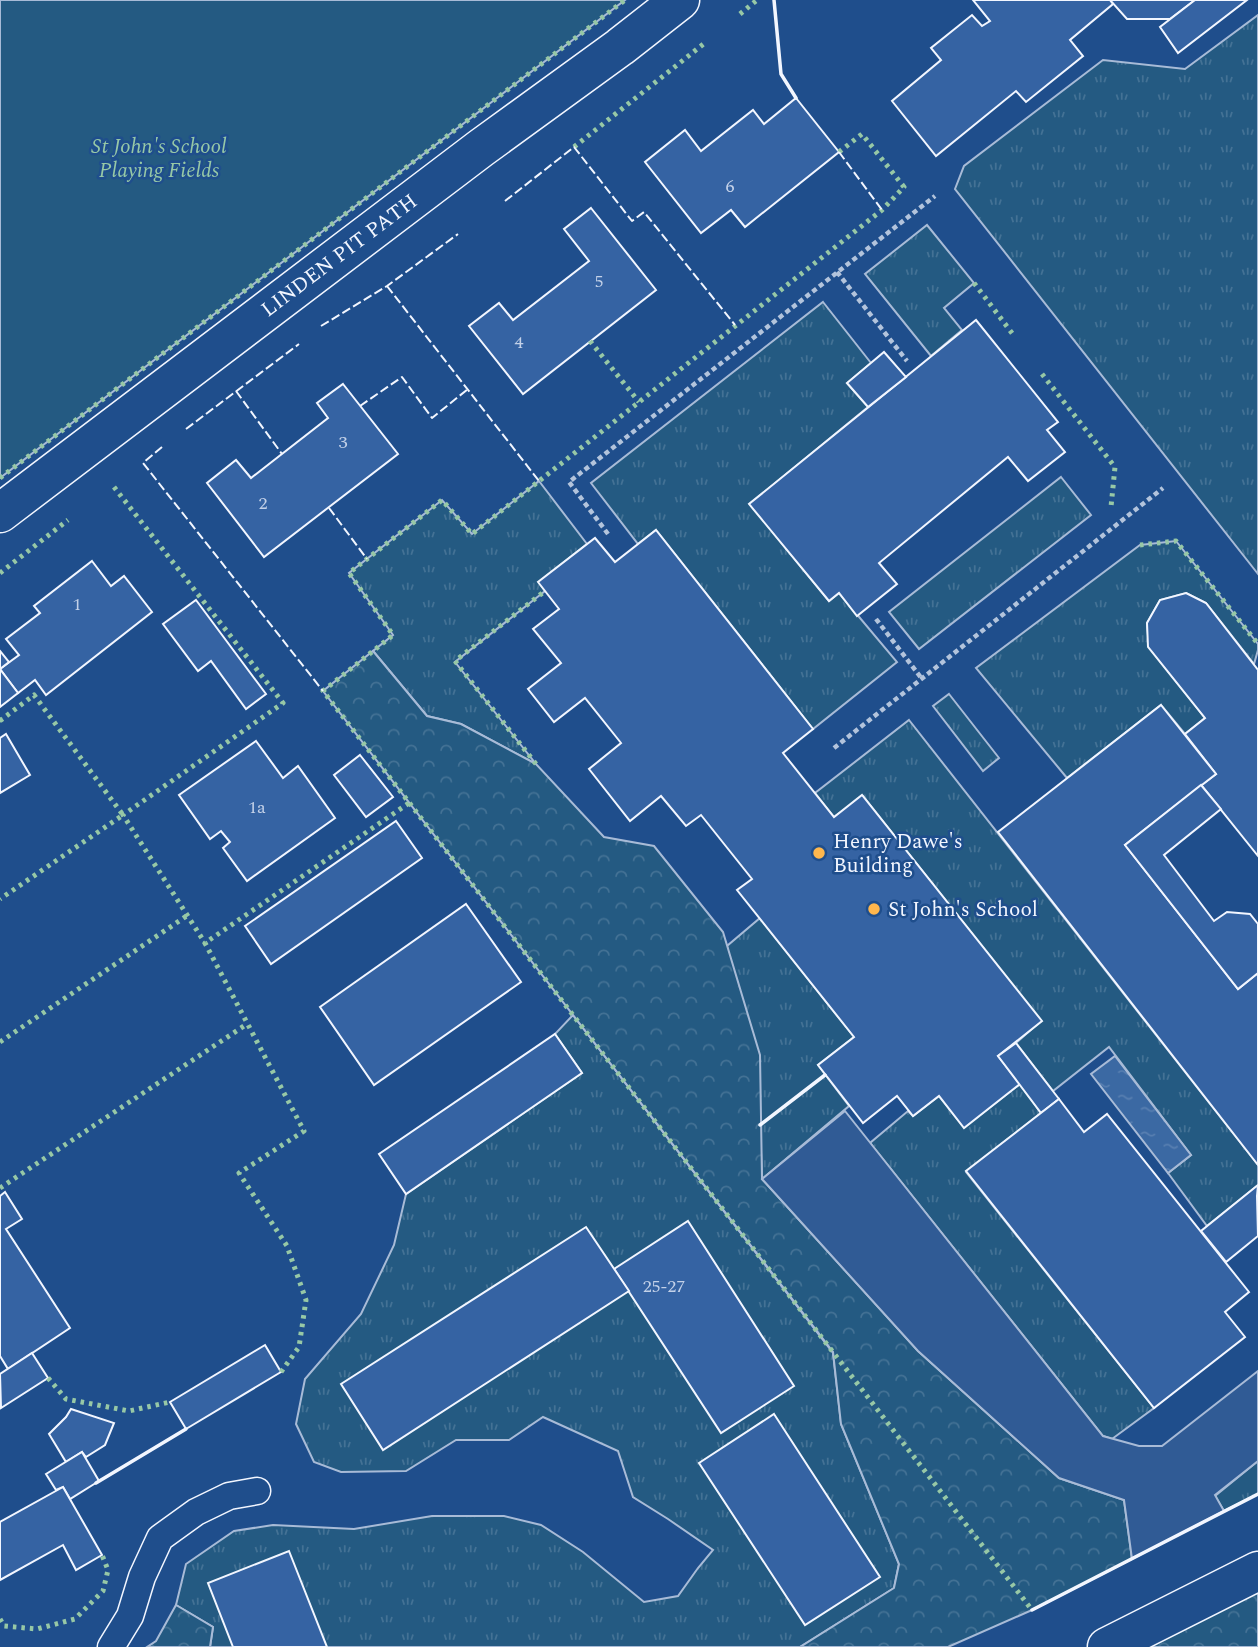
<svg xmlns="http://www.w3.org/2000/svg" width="1258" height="1647" viewBox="0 0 1258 1647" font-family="Spectral,serif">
	<defs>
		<pattern id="grass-tufts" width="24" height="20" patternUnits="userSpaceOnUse" patternTransform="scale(1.75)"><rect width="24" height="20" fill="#245a82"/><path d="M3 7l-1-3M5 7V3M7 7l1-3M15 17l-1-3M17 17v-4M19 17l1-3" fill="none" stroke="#447295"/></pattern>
		<pattern id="forest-crowns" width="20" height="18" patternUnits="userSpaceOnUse" patternTransform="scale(1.75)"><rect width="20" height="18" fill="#245a82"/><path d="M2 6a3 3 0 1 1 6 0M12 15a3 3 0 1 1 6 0" fill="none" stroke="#447295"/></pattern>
		<pattern id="water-ripples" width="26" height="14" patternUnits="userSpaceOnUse" patternTransform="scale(1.75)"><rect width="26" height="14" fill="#3b69a3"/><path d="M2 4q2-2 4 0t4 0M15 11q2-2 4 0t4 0" fill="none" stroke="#587fb1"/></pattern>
	</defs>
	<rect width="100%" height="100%" fill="#1f4e8c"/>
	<!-- grass -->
	<g fill="url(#grass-tufts)" stroke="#a8bbd7" stroke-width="2">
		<polygon points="1258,15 1258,574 955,189 964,166 1103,60 1185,69"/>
		<polygon points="927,225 974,283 944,308 962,330 931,356 865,274"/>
		<polygon points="823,302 871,363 847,383 868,407 750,504 829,601 839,593 897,662 813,729 656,530 638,544 591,483"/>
		<polygon points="1061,477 1091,515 919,649 889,612"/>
		<polygon points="539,481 587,544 539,582 545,591 455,662 536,764 461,724 427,716 373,651 393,635 349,573 442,500 472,534"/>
		<polygon points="1176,541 1258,644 1258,650 1254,664 1206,603 1186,593 1160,600 1147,623 1149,647 1205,718 1185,734 1161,705 1067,778 976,668 1140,545"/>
		<polygon points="949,694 999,758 983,771 933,706"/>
		<polygon points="909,720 1258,1165 1258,1185 1207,1226 1168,1173 1191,1155 1109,1047 1053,1091 1016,1043 1041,1021 863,796 834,817 815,793"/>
		<polygon points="760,918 854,1037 818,1065 849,1106 762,1179 760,1125 727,946"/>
		<polygon points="573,1015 833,1353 841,1424 899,1564 894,1588 800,1647 210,1647 213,1627 176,1605 186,1564 234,1531 273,1525 354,1529 432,1516 504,1516 541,1525 583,1552 644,1602 678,1596 698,1568 713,1550 668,1519 633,1497 618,1451 543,1417 509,1440 456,1440 406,1471 341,1472 314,1462 296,1424 305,1379 361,1314 394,1245 406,1194 582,1073 555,1034"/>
		<polygon points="1020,1084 1041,1113 966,1172 1154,1408 1112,1439 1103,1436 870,1143 908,1111 913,1116 939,1096 964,1127"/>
		<polygon points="1258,1461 1258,1494 1224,1511 1215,1496"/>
	</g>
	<!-- forest -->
	<g fill="url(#forest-crowns)" stroke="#a8bbd7" stroke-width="2">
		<polygon points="373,651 427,716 461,724 536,764 604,837 654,846 723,932 760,1055 762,1179 918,1351 1059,1478 1124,1500 1132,1559 1032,1610 948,1647 800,1647 894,1588 899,1564 841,1424 833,1352 323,691"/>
		<polygon points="1258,1590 1258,1647 1143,1647"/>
		<polygon points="176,1605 213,1627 210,1647 147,1647 156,1641"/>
	</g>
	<!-- green -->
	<polygon fill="#245a82" stroke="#a8bbd7" stroke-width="2" points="0,0 625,0 0,478"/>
	<!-- parking -->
	<polygon fill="#305b95" stroke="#a8bbd7" stroke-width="2" points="845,1111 1103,1436 1139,1446 1162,1446 1258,1371 1258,1461 1215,1495 1224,1511 1132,1559 1124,1500 1059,1478 918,1351 762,1179"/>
	<!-- water -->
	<polygon fill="url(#water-ripples)" stroke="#a8bbd7" stroke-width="2" points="1115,1056 1191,1155 1168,1173 1091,1074"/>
	<!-- building -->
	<g fill="#3563a3" stroke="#f2f6ff" stroke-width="2">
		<polygon points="973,0 1110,0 1113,4 1070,40 1083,56 1026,102 1016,91 936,156 892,101 941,60 931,48 972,15 982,26 990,21"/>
		<polygon points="1110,0 1195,0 1170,19 1127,19"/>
		<polygon points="1195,0 1247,0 1178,53 1160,27"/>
		<polygon points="796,98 839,152 745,227 731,210 701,233 645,162 685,130 701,151 753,110 764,124"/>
		<polygon points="591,208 656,290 523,394 469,326 499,303 513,320 589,261 564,229"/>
		<polygon points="976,320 1058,422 1047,430 1065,452 1028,481 1008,457 879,563 897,584 857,616 839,593 829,601 749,504"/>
		<polygon points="884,352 906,377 868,407 847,383"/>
		<polygon points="343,384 398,454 264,557 207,483 236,460 251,478 328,418 317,403"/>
		<polygon points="656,530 813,729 783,753 834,817 862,795 1042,1021 998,1056 1020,1084 964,1128 939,1096 913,1116 897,1096 863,1123 818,1065 854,1037 737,890 752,879 701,815 686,826 661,796 630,821 589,769 621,743 585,698 554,722 528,689 561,663 533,629 559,609 538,582 595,538 615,562"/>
		<polygon points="92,561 111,586 124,576 152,612 46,695 35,680 18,693 0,669 19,655 6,639 40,613 34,606"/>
		<polygon points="1186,593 1206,603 1258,670 1258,856 1201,785 1216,774 1185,734 1205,718 1148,647 1147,623 1160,600"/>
		<polygon points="196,600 266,694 246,709 211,661 198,671 163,624"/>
		<polygon points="0,651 9,662 0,669"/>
		<polygon points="0,669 18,693 0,707"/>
		<polygon points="1161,705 1216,774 1125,845 1238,989 1258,973 1258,1165 998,832"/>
		<polygon points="6,734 30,775 0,793 0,738"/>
		<polygon points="256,741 283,778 298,766 335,818 247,881 223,848 230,842 221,831 210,839 179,795"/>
		<polygon points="360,755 393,797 366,817 334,775"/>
		<polygon points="1201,785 1221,809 1164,855 1214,921 1227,912 1250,914 1258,924 1258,973 1238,989 1125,845"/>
		<polygon points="396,821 422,858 271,964 245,926"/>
		<polygon points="466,904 521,982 374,1085 320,1007"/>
		<polygon points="555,1034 582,1073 406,1194 379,1154"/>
		<polygon points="1016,1043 1059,1099 1041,1113 998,1056"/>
		<polygon points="1059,1099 1084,1132 1107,1114 1249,1292 1225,1312 1245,1337 1154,1408 966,1171"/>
		<polygon points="1258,1185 1257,1196 1258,1236 1226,1262 1201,1231"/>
		<polygon points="5,1192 22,1219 6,1229 70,1328 8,1369 0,1356 0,1196"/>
		<polygon points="688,1221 794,1386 721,1433 614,1269"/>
		<polygon points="586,1227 629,1291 383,1450 341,1384"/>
		<polygon points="265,1345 281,1372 186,1429 170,1402"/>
		<polygon points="32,1353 48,1378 1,1408 0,1374"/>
		<polygon points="71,1409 114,1423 105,1445 86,1457 82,1452 66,1462 49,1434 66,1417"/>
		<polygon points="774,1414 880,1577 805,1625 699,1463"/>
		<polygon points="82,1452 99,1481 70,1499 63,1487 56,1490 46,1474"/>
		<polygon points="63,1487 102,1555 76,1570 63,1545 0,1580 0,1522"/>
		<polygon points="289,1551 327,1647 233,1647 208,1583"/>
	</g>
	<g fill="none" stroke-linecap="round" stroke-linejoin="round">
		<!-- lane casing -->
		<g stroke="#f2f6ff" stroke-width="29">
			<polyline id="lane" points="111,1647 130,1616 142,1577 160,1538 196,1512 229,1496 257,1491"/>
		</g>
		<!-- street casing -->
		<g stroke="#f2f6ff" stroke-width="41">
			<polyline id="street" points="0,513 481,148 620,47 680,0"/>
		</g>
		<!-- secondary casing -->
		<g stroke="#f2f6ff" stroke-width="41">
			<polyline id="secondary" points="1107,1647 1258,1571"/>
		</g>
		<!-- path -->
		<g stroke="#b3c4dc" stroke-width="4.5" stroke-dasharray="5 3.5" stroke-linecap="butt">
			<polyline points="837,272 907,361"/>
			<polyline points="608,534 569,482 935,196"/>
			<polyline points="876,619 922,679"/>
			<polyline points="834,748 1163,488"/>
		</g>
		<!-- lane -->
		<use href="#lane" stroke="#1f4e8c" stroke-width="26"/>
		<!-- street -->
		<use href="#street" stroke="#1f4e8c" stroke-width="38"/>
		<!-- secondary -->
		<use href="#secondary" stroke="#1f4e8c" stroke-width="38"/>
		<!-- hedge -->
		<g stroke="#97c8a6" stroke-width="5" stroke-dasharray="3.5 5" stroke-linecap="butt">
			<polyline points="740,14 757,0"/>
			<polyline points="574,147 706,42"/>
			<polyline points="839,152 862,134 904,187 882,210 472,534 442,500 349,573 393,635 323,691 1032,1610"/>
			<polyline points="974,283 1015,337"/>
			<polyline points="590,341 639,402"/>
			<polyline points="1042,374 1115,467 1111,507"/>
			<polyline points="0,478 625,0"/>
			<polyline points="114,487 283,703 123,815 205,943"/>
			<polyline points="1140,545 1176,541 1258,644"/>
			<polyline points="0,573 68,520"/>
			<polyline points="0,719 1,720 34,695 123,815 0,899"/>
			<polyline points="536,764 455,661 545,591"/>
			<polyline points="0,1042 188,915"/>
			<polyline points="0,1188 247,1024"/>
			<polyline points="281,1372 299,1347 306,1300 287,1246 239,1173 304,1131 205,943 409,803"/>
			<polyline points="48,1378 66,1399 129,1411 170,1402"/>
			<polyline points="0,1619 4,1626 37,1629 75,1619 103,1591 108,1570 102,1555"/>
		</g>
		<!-- fence -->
		<g stroke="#f2f6ff" stroke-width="2" stroke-dasharray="9 3.5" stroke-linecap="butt">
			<polyline points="839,152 882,210"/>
			<polyline points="505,201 574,147 632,221 644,212 735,325"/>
			<polyline points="387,286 539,481"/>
			<polyline points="321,326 387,286 458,234"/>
			<polyline points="236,391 282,454"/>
			<polyline points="360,406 402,377 432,418 468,389"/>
			<polyline points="186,429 299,344"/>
			<polyline points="162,447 143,463 323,691"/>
			<polyline points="329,508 367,559"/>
		</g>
		<!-- wall -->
		<g stroke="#f2f6ff" stroke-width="3.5">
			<polyline points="774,0 781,74 796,98"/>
			<polyline points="760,1125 825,1075"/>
			<polyline points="96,1483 186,1429"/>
			<polyline points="1032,1610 1258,1494"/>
		</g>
	</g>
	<!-- markers -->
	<g fill="#ffb74d" stroke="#1f4e8c" stroke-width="2.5">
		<circle cx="819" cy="853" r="7"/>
		<circle cx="874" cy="909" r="7"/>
	</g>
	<g text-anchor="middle" stroke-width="5" stroke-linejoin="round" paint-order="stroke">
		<!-- number labels -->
		<g font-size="18" fill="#c3d1e8">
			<text x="730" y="192">6</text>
			<text x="599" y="287">5</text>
			<text x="519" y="348">4</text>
			<text x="343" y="448">3</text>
			<text x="263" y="509">2</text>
			<text x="77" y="610">1</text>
			<text x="257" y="813">1a</text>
			<text x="664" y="1292">25-27</text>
		</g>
		<!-- park labels -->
		<g font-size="21" font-style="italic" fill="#97c8a6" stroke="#1f4e8c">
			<text x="159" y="153">St John's School<tspan x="159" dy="24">Playing Fields</tspan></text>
		</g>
		<!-- street labels -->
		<g font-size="21" fill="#f2f6ff" stroke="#1f4e8c">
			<text transform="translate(339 255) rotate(-37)" y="7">LINDEN PIT PATH</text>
		</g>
		<!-- poi labels -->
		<g font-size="21" fill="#f2f6ff" stroke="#1f4e8c" text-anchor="start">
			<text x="833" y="848">Henry Dawe's<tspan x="833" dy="24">Building</tspan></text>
			<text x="888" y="916">St John's School</text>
		</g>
	</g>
</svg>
